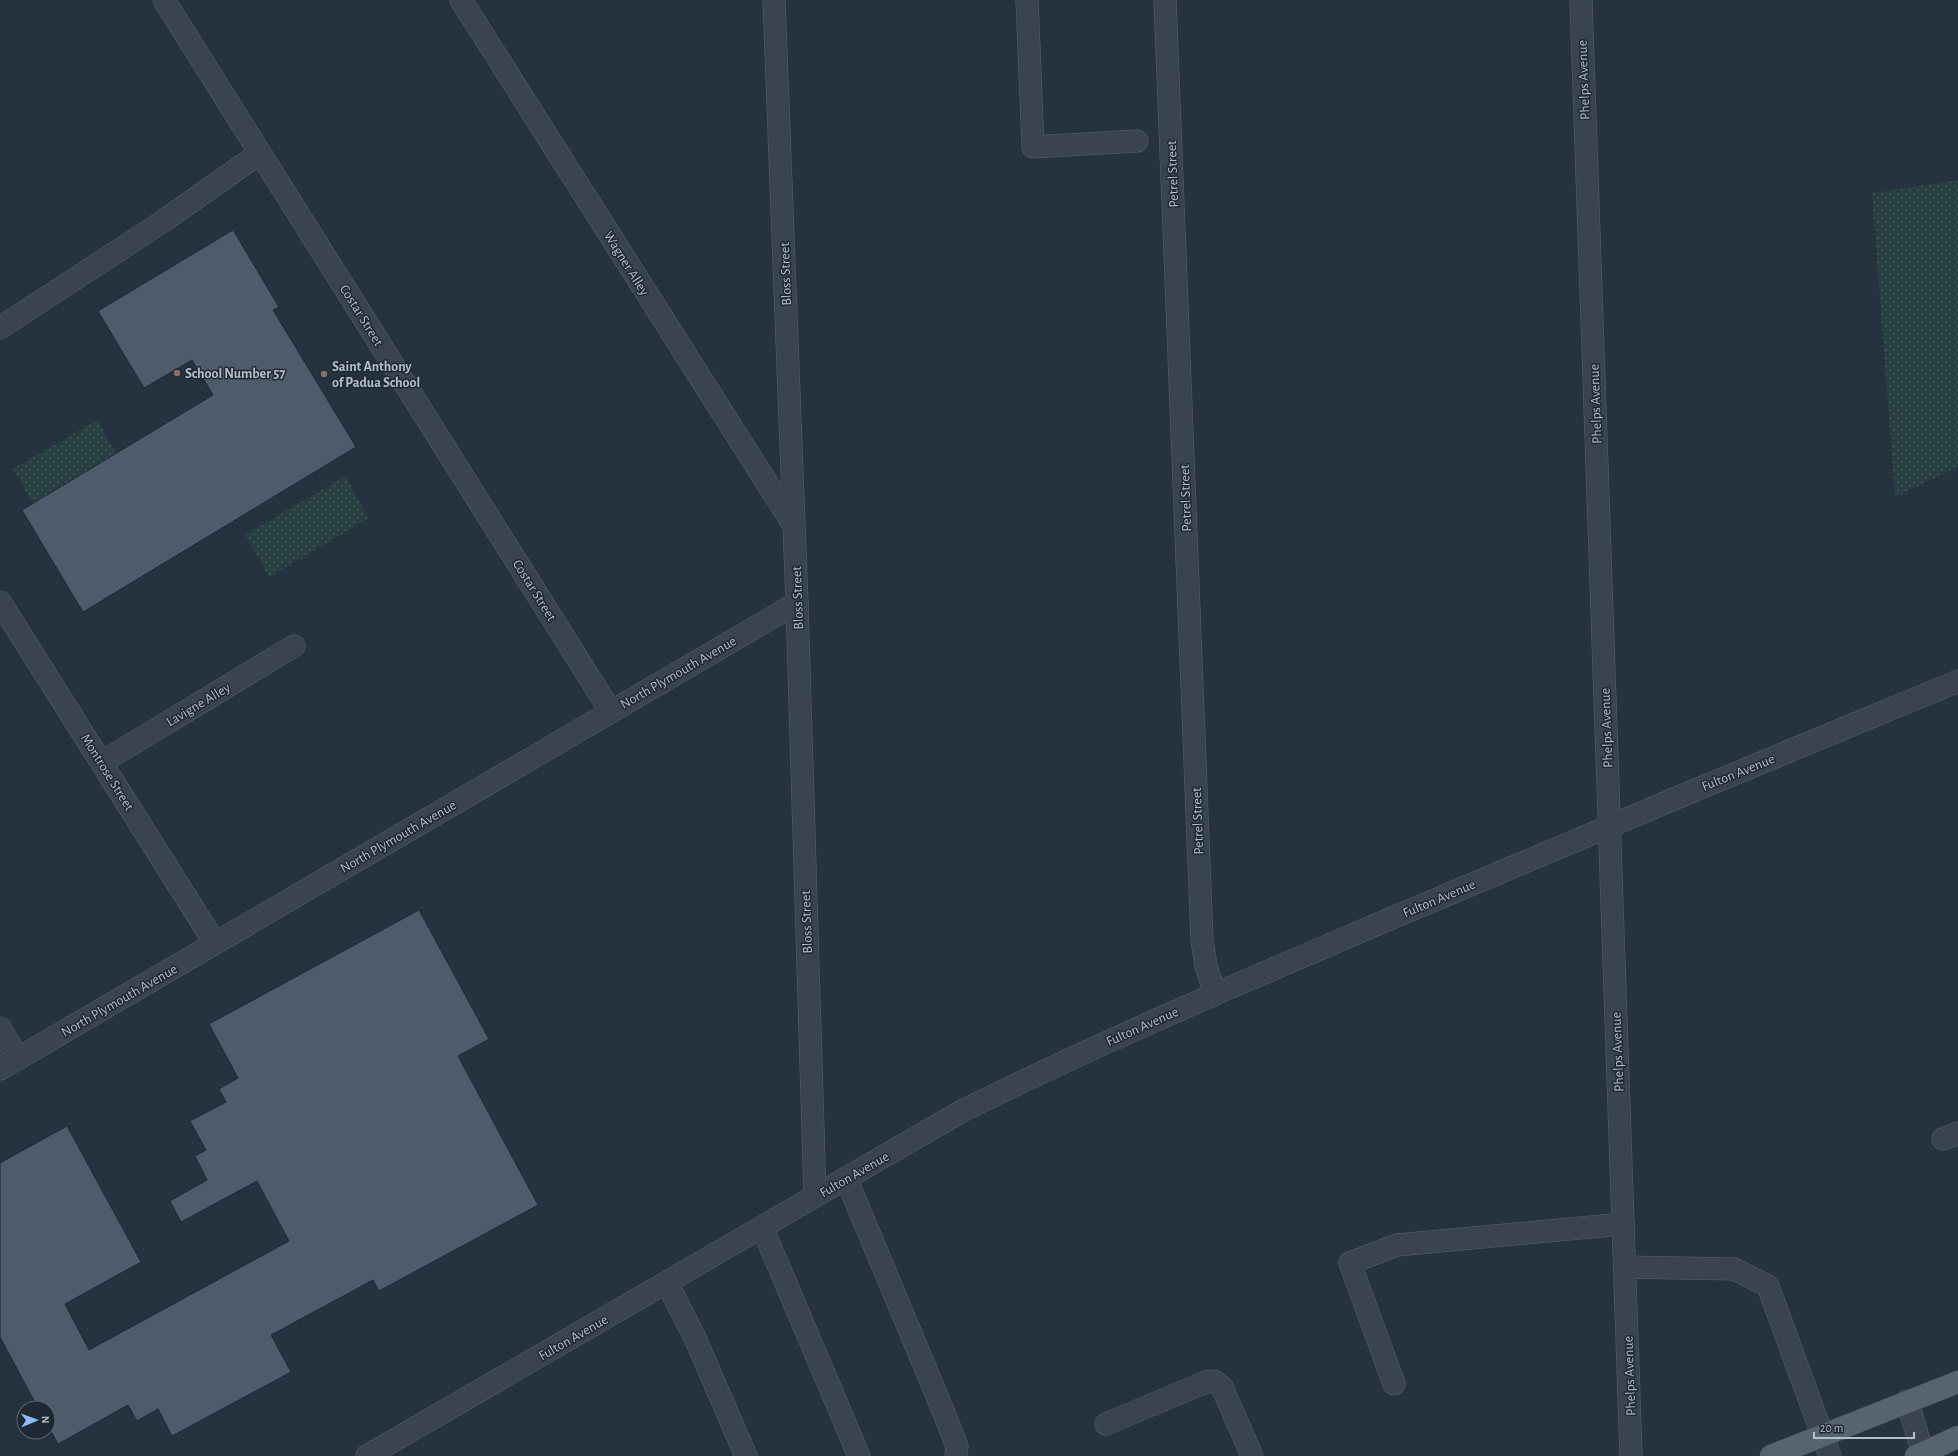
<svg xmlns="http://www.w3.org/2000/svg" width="1958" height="1456" viewBox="0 0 1958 1456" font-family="'Alegreya Sans',sans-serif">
	<defs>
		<pattern id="park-dots" width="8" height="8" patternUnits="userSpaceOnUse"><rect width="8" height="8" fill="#273f40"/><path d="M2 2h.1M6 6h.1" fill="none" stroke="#44595a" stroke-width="1.8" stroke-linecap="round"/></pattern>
	</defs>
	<rect width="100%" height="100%" fill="#25323f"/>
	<!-- park -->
	<g fill="url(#park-dots)">
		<polygon points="1958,180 1958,467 1895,497 1872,193"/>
		<polygon points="97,420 116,453 33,504 13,469"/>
		<polygon points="345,476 369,518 269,577 245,535"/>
	</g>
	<!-- building -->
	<g fill="#4e5b6a" stroke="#202b36">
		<polygon points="233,230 279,307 273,310 356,447 83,612 22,510 213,395 192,360 144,388 98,311"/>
		<polygon points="419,910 489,1039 458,1056 538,1205 379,1291 373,1280 271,1335 291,1372 172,1436 158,1409 137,1421 128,1405 58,1444 48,1426 48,1408 38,1408 0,1337 0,1163 67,1126 141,1262 65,1304 89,1350 289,1241 257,1181 181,1222 170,1201 207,1180 195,1156 206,1150 190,1121 226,1102 219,1089 238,1078 209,1024"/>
	</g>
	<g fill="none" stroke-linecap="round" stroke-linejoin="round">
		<!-- minor casing -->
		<g stroke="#57626c" stroke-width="23">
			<g id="minor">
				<polyline points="164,0 611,712"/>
				<polyline points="461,0 793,524"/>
				<polyline points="774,0 797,603 815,1196"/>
				<polyline points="1027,0 1033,147 1137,141"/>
				<polyline points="1165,0 1202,940 1206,966 1215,994"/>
				<polyline points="1581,0 1631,1456"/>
				<polyline points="0,328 162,222 260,153"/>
				<polyline points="0,602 215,943"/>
				<polyline points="102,762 294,646"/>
				<polyline points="0,1028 18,1059"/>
				<polyline points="0,1069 797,603"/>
				<polyline points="1943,1139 1958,1133"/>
				<polyline points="846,1178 942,1408 957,1446 956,1456"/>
				<polyline points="762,1227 859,1456"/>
				<polyline points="1625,1267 1734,1269 1768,1286 1830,1456"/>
				<polyline points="667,1283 695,1338 746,1456"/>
				<polyline points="1394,1384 1350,1263 1397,1245 1623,1224"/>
				<polyline points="1907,1401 1924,1456"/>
				<polyline points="1106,1424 1206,1382 1214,1381 1222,1387 1252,1456"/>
				<path d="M367,1456L962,1111C1101,1042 1243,982 1385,921C1575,840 1767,760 1958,681"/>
			</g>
		</g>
		<!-- major casing -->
		<g stroke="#424d58" stroke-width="23">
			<g id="major">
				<polyline points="1771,1456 1958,1382"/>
				<polyline points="1916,1456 1958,1437"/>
			</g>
		</g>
		<!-- minor -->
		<use href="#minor" stroke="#39444f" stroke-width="22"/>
		<!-- major -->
		<use href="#major" stroke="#57636f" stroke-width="22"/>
	</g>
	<!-- markers -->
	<g fill="#8d6e63" stroke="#1e2934" stroke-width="1.5">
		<circle cx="177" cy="373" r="4"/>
		<circle cx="324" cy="374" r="4"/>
	</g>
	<g text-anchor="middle" stroke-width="3" stroke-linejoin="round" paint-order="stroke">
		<!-- street labels -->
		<g font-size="14" fill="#b5bfc9" stroke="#1e2934">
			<text transform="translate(1583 80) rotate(-92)" y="5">Phelps Avenue</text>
			<text transform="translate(1172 174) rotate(-92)" y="5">Petrel Street</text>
			<text transform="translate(627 263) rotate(58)" y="5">Wagner Alley</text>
			<text transform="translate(785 274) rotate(-92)" y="5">Bloss Street</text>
			<text transform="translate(362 315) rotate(58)" y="5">Costar Street</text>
			<text transform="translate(1595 404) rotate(-92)" y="5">Phelps Avenue</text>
			<text transform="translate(1185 498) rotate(-92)" y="5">Petrel Street</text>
			<text transform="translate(535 590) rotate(58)" y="5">Costar Street</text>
			<text transform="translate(797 598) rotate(-92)" y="5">Bloss Street</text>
			<text transform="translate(678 672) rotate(-30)" y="5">North Plymouth Avenue</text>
			<text transform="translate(198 704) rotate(-31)" y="5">Lavigne Alley</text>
			<text transform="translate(1606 728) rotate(-92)" y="5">Phelps Avenue</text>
			<text transform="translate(108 772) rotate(58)" y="5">Montrose Street</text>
			<text transform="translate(1738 772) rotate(-22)" y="5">Fulton Avenue</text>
			<text transform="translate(1197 821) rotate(-92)" y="5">Petrel Street</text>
			<text transform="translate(398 836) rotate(-30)" y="5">North Plymouth Avenue</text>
			<text transform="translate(1439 898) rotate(-23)" y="5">Fulton Avenue</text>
			<text transform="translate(806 922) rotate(-92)" y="5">Bloss Street</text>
			<text transform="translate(119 1000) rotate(-30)" y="5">North Plymouth Avenue</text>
			<text transform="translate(1142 1026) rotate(-24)" y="5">Fulton Avenue</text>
			<text transform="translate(1617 1052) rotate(-92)" y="5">Phelps Avenue</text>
			<text transform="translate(854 1174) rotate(-30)" y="5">Fulton Avenue</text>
			<text transform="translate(573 1337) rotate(-30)" y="5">Fulton Avenue</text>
			<text transform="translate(1629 1376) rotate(-92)" y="5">Phelps Avenue</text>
		</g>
		<!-- poi labels -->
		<g font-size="14" font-weight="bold" fill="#b5bfc9" stroke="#1e2934" text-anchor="start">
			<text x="332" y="371">Saint Anthony<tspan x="332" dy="16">of Padua School</tspan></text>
			<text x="185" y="378">School Number 57</text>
		</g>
	</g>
	<!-- north arrow -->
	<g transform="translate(36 1420) rotate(88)"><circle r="19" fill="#1e2934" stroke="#5a6570"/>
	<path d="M0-3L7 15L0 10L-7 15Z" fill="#8dbef7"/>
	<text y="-6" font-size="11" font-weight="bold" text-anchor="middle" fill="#b5bfc9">N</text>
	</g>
	<!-- scale -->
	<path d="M1814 1432v6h100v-6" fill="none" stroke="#b5bfc9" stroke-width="2"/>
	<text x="1820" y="1432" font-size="12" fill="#b5bfc9" stroke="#1e2934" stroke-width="3" paint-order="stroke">20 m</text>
</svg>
